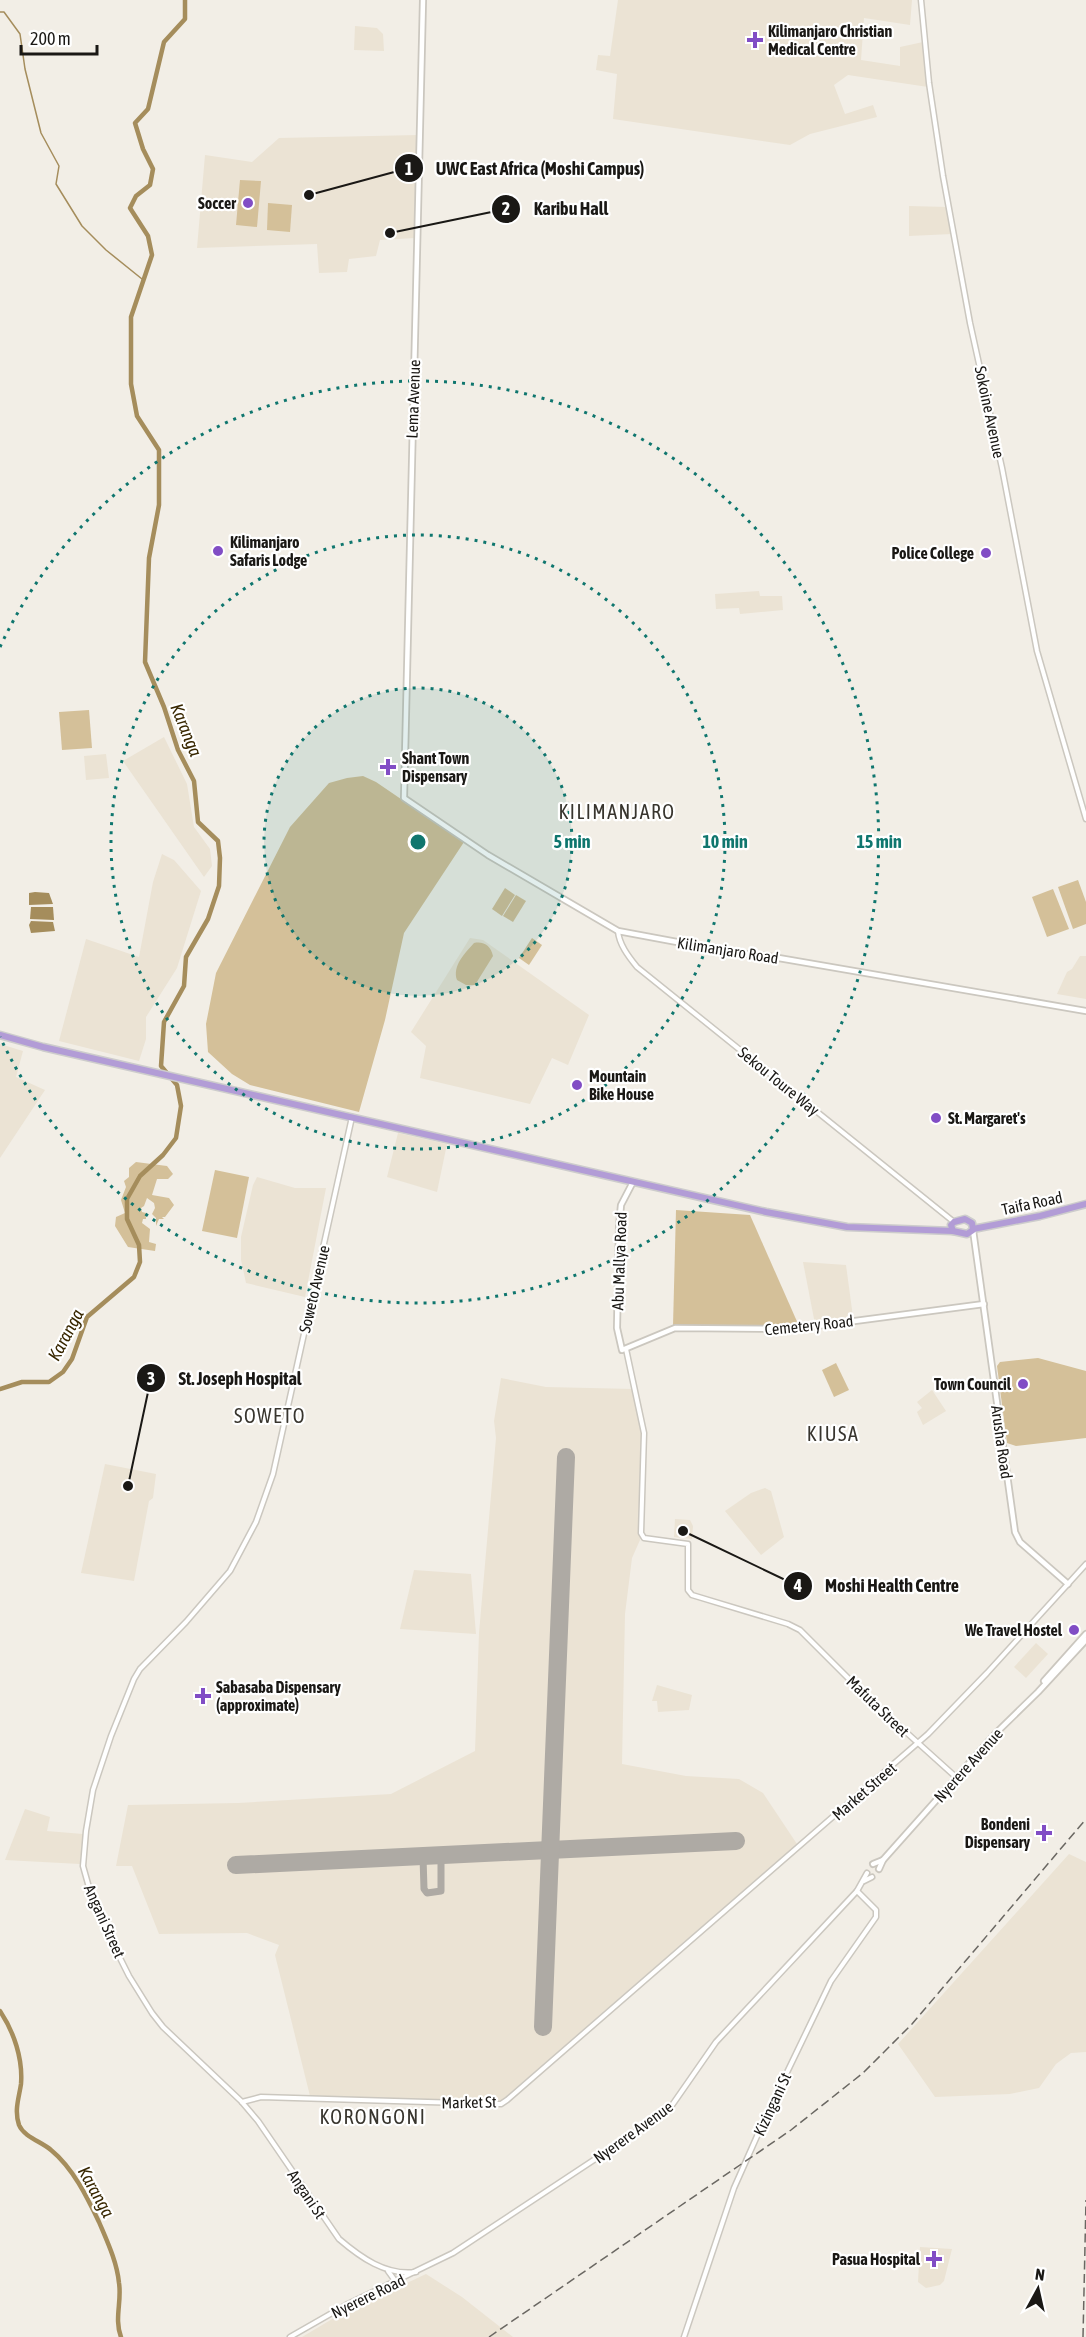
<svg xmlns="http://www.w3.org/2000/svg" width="1086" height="2337" viewBox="0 0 1086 2337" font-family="'Asap Condensed',sans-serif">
	<rect width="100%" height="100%" fill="#f2eee6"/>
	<!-- built -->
	<g fill="#ebe3d4">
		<polygon points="618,0 912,0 910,25 864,18 861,60 900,66 900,47 923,42 928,87 848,75 834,85 845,114 873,105 877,117 810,134 790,145 613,119 617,74 596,70 598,55 610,56"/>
		<polygon points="355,26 377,28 383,34 384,51 354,50"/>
		<polygon points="418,135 415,238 380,240 376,256 349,259 347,272 319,273 317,244 197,248 205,155 252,162 279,138"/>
		<polygon points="909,206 948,207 952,234 909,236"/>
		<polygon points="759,591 760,596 782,596 783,610 740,614 739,608 716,609 715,594"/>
		<polygon points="164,737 187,784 194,827 210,849 212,866 204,877 123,761"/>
		<polygon points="106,754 109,778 86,780 84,756"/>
		<polygon points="162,854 174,860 201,891 177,968 146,1017 146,1039 139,1061 59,1041 86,939 139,957 153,882"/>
		<polygon points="470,938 483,940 589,1015 568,1065 552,1058 530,1104 420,1078 426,1046 411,1032"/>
		<polygon points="1080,956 1086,956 1086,999 1057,994 1067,972 1072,969"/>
		<polygon points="0,1044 23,1051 16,1077 45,1090 0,1158"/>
		<polygon points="398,1133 447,1144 437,1192 387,1177"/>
		<polygon points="257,1177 295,1188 326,1188 305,1297 246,1283 241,1260 241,1237 253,1185"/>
		<polygon points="803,1262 846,1265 853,1317 815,1324"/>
		<polygon points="501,1378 546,1387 634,1389 643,1426 640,1540 632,1558 625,1614 622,1764 686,1776 739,1779 763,1793 797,1844 501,2101 310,2096 275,1955 279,1945 247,1933 159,1934 132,1866 116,1866 128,1805 238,1803 391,1794 475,1751 479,1633 496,1438 494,1421"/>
		<polygon points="932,1390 946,1411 923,1425 917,1412 922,1408 917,1402"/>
		<polygon points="105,1464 156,1474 153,1498 149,1501 134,1581 81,1573"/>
		<polygon points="765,1488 771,1491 784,1537 761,1555 725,1511 751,1493"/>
		<polygon points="675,1519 690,1520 693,1526 692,1539 674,1537"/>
		<polygon points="414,1570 471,1574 476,1634 400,1629"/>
		<polygon points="1036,1643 1048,1654 1026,1678 1014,1667"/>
		<polygon points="657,1685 692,1695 689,1710 658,1712 657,1701 652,1701"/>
		<polygon points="25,1809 50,1817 47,1831 83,1834 80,1864 5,1860"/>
		<polygon points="1069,1854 1086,1862 1086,2052 1071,2053 1056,2064 1039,2088 1010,2094 935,2097 898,2044"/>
		<polygon points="920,2247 952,2249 944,2281 940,2285 926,2288 918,2282"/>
		<polygon points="426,2274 462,2297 513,2337 302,2337 339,2315"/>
	</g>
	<!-- green -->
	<g fill="#d4c099">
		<polygon points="240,180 261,181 257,227 236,225"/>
		<polygon points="268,203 292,205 290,232 267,230"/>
		<polygon points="89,710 92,748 62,750 59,712"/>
		<polygon points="363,776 376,782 464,842 404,933 385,1020 359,1112 250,1085 232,1074 208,1052 206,1024 216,973 290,827 329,783 347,778"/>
		<polygon points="1078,880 1086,902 1086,924 1073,929 1058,887"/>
		<polygon points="505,888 515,895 502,916 492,909"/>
		<polygon points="1053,889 1069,929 1047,937 1032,897"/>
		<polygon points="516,895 526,901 513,922 503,916"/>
		<polygon points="532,938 542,945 529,965 519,958"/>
		<path d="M474,943C484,941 491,946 493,956L475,985H466L457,980C452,966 465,953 474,943Z"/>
		<polygon points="136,1162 167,1166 173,1174 168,1179 157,1179 152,1195 169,1198 174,1205 165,1217 162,1217 164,1219 159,1219 156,1226 156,1218 152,1214 155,1208 154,1203 147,1198 144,1206 141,1208 142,1212 146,1213 146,1219 143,1219 142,1223 150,1229 149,1242 156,1244 155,1251 128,1247 115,1226 116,1217 125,1213 121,1200 126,1187 124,1181 129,1177 129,1168"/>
		<polygon points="215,1170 249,1177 237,1238 202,1231"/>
		<polygon points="676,1210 750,1215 799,1326 772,1329 673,1326"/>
		<polygon points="1038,1358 1086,1371 1086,1438 1016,1446 1007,1443 997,1366 1000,1362"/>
		<polygon points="836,1363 849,1390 834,1397 822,1370"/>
	</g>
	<!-- water -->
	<g fill="#a58d5c">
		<polygon points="35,892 49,893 53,904 29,905 29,893"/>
		<polygon points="31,907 53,907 54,920 30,919"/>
		<polygon points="31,921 53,922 55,931 31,933 29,925"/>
	</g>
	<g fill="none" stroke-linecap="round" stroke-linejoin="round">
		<!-- stream -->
		<polyline stroke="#a58d5c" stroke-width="1.5" points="0,12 4,12 20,34 25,69 41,133 59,166 56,184 82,226 106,250 142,279"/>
		<!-- river -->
		<g stroke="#a58d5c" stroke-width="4.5">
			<polyline points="0,1389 22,1382 49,1382 63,1372 72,1359 87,1317 134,1277 140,1262 139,1245 127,1219 127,1199 140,1176 163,1155 176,1138 181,1106 177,1085 161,1066 164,1022 184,986 186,957 208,919 219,886 220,858 218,841 198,822 194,781 178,750 164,707 145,662 149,558 159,505 159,450 137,416 131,384 131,317 152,255 148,236 130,208 136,196 150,185 153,169 143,149 135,123 148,109 164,42 185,19 185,0"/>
			<path d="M0,2011C14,2032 23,2059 21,2084C19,2098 14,2110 19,2125C24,2137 42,2142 51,2150C73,2168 87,2197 99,2222C107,2241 117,2262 119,2283C122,2301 114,2319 121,2337"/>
		</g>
		<!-- taxiway -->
		<polyline stroke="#aeaaa4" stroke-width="7" points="423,1857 424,1889 427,1893 441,1891 441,1856"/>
		<!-- runway -->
		<g stroke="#aeaaa4" stroke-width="18">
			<polyline points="236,1865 736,1841"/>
			<polyline points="543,2027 566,1457"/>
		</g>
		<!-- tertiary casing -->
		<g stroke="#cbc7bf" stroke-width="7">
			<g id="tertiary">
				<polyline points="921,0 929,83 943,176 970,323 1002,468 1037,651 1086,819"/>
				<path d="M618,931C619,944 628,956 637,967L954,1222"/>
				<path d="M352,1117L273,1474L256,1522L230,1571L186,1622L140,1669L134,1679L111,1736L93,1790L86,1831L83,1866L90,1891L115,1948L129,1976L152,2013L163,2027L241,2101L258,2121L339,2239C360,2257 386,2276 416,2272"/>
				<polyline points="626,1349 644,1433 641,1533 644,1538 688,1544 688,1590 692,1595 788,1624 800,1630 867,1697 957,1778"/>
				<polyline points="864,1881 872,1877"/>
				<polyline points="242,2102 261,2097 494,2104 501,2104 507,2100 928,1734 987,1673 1086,1564"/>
				<polyline points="388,2271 396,2282"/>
				<polyline points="290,2337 346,2305 453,2253 668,2111 716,2042 857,1891 867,1873"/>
				<polyline points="684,2337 734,2188 766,2116 831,1981 876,1917 876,1910 857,1891"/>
			</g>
		</g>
		<!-- secondary casing -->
		<g stroke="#cbc7bf" stroke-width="8">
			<g id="secondary">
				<polyline points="423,0 404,798 488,855 618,931 736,953 767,956 1086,1011"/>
				<polyline points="633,1182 621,1205 619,1226 617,1328 622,1350 675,1328 794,1329 984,1304"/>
				<polyline points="973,1230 1015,1532 1020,1542 1068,1584"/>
				<polyline points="1044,1681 1086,1634"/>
				<polyline points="873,1864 883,1860"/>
				<polyline points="879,1869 883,1860 996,1733 1038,1692 1086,1640"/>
			</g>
		</g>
		<!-- trunk casing -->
		<g stroke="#cdcccc" stroke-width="9">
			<g id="trunk">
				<polyline points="0,1035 43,1047 766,1212 847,1227 953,1231"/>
				<polygon points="965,1219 972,1223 973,1230 967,1234 953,1231 951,1225 954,1222"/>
				<polyline points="973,1229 1040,1216 1086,1204"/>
			</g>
		</g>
		<!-- tertiary -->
		<use href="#tertiary" stroke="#fff" stroke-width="4"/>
		<!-- secondary -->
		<use href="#secondary" stroke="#fff" stroke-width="4.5"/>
		<!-- trunk -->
		<use href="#trunk" stroke="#b29cd6" stroke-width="6"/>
		<!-- rail -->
		<g stroke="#6a6762" stroke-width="1.5" stroke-dasharray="9 4.5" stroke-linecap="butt">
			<polyline points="489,2337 791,2130 863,2073 912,2024 1086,1819"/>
			<polyline points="1083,2337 1086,2200"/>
		</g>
	</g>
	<!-- distance rings -->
	<circle cx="418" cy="842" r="154" fill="#0f766e" fill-opacity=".12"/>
	<g fill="none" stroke="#0f766e" stroke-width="3" stroke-dasharray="3 6">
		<circle cx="418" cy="842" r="154"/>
		<circle cx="418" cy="842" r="307"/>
		<path d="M0 647A461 461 0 1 1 0 1037"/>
	</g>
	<!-- markers -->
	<g fill="#814dc5" stroke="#fff" stroke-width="2">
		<path d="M752 31h6v6h6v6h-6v6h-6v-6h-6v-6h6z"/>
		<circle cx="248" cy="203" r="6"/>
		<circle cx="218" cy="551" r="6"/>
		<circle cx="986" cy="553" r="6"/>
		<path d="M385 758h6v6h6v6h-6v6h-6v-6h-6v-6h6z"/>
		<circle cx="577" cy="1085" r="6"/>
		<circle cx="936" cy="1118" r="6"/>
		<circle cx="1023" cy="1384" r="6"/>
		<circle cx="1074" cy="1630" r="6"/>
		<path d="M200 1687h6v6h6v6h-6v6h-6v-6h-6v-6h6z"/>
		<path d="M1041 1824h6v6h6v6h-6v6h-6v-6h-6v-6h6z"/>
		<path d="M931 2250h6v6h6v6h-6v6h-6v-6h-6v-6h6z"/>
	</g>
	<g text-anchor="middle" stroke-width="4.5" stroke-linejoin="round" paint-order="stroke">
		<!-- poi labels -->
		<g font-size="16" font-weight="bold" fill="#1a1815" stroke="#fff" text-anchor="start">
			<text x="768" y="37">Kilimanjaro Christian<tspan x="768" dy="18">Medical Centre</tspan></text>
			<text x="236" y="209" text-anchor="end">Soccer</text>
			<text x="230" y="548">Kilimanjaro<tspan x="230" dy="18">Safaris Lodge</tspan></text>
			<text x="974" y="559" text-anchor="end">Police College</text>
			<text x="402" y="764">Shant Town<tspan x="402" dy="18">Dispensary</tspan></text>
			<text x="589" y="1082">Mountain<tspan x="589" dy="18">Bike House</tspan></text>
			<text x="948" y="1124">St. Margaret's</text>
			<text x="1011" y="1390" text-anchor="end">Town Council</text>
			<text x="1062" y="1636" text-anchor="end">We Travel Hostel</text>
			<text x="216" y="1693">Sabasaba Dispensary<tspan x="216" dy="18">(approximate)</tspan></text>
			<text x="1030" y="1830" text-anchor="end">Bondeni<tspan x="1030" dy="18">Dispensary</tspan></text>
			<text x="920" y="2265" text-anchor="end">Pasua Hospital</text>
		</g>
		<!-- street labels -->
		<g font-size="16" fill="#1a1815" stroke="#fff">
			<text transform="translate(413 399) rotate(-88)" y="6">Lema Avenue</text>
			<text transform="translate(990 412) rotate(78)" y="6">Sokoine Avenue</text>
			<text transform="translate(728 950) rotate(9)" y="6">Kilimanjaro Road</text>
			<text transform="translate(779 1081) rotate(39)" y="6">Sekou Toure Way</text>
			<text transform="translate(1032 1203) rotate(-12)" y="6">Taifa Road</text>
			<text transform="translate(619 1261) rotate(-88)" y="6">Abu Mallya Road</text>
			<text transform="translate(314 1289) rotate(-77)" y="6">Soweto Avenue</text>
			<text transform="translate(809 1325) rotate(-6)" y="6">Cemetery Road</text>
			<text transform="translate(1002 1442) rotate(82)" y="6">Arusha Road</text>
			<text transform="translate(878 1706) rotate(44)" y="6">Mafuta Street</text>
			<text transform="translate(968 1765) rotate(-48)" y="6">Nyerere Avenue</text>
			<text transform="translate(864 1791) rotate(-41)" y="6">Market Street</text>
			<text transform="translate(105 1921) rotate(66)" y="6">Angani Street</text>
			<text transform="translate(469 2102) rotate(-1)" y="6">Market St</text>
			<text transform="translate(772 2104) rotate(-65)" y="6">Kizingani St</text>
			<text transform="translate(633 2132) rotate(-36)" y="6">Nyerere Avenue</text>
			<text transform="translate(307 2194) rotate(56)" y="6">Angani St</text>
			<text transform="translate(368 2296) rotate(-26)" y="6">Nyerere Road</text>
		</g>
		<!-- water labels -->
		<g font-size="18" font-style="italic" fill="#382700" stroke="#fff">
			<text transform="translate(186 730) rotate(68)" y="6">Karanga</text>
			<text transform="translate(66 1335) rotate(-62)" y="6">Karanga</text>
			<text transform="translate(96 2192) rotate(61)" y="6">Karanga</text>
		</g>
		<!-- quarter labels -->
		<g font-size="20" letter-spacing="1.5" fill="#38352e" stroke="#fff">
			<text x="617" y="819">KILIMANJARO</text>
			<text x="270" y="1423">SOWETO</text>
			<text x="833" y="1441">KIUSA</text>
			<text x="373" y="2124">KORONGONI</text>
		</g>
	</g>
	<circle cx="418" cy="842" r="9" fill="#0f766e" stroke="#fff" stroke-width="3"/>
	<g font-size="18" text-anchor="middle" font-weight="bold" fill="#0f766e" stroke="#fff" stroke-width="4.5" stroke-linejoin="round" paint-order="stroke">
		<text x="572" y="848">5 min</text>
		<text x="725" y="848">10 min</text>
		<text x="879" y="848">15 min</text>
	</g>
	<!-- callouts -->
	<path fill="none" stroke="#1a1815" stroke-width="2" d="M309 195L409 168M390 233L506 209M128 1486L151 1378M683 1531L798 1586"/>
	<g fill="#1a1815" stroke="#fff" stroke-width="2">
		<circle cx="309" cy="195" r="6"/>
		<circle cx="390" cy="233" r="6"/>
		<circle cx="128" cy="1486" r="6"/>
		<circle cx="683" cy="1531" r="6"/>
		<circle cx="409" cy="168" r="15"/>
		<circle cx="506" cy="209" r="15"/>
		<circle cx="151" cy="1378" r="15"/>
		<circle cx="798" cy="1586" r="15"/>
	</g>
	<g font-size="18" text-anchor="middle" font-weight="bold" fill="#fff">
		<text x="409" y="175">1</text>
		<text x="506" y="215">2</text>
		<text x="151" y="1385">3</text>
		<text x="798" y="1592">4</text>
	</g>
	<g font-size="18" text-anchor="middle" font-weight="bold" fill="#1a1815" stroke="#fff" stroke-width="4.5" stroke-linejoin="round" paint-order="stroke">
		<text x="540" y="175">UWC East Africa (Moshi Campus)</text>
		<text x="571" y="215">Karibu Hall</text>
		<text x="240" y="1385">St. Joseph Hospital</text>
		<text x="892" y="1592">Moshi Health Centre</text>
	</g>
	<!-- north arrow -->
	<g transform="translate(1038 2289) rotate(8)" stroke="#ffffff" stroke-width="4.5" paint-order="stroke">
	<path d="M0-4.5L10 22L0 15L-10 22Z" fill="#1a1815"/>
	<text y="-9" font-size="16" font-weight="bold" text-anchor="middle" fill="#1a1815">N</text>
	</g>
	<!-- scale -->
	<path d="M21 45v9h76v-9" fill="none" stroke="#1a1815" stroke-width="3"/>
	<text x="30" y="45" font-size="18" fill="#1a1815" stroke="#ffffff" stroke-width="4.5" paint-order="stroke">200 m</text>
</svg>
